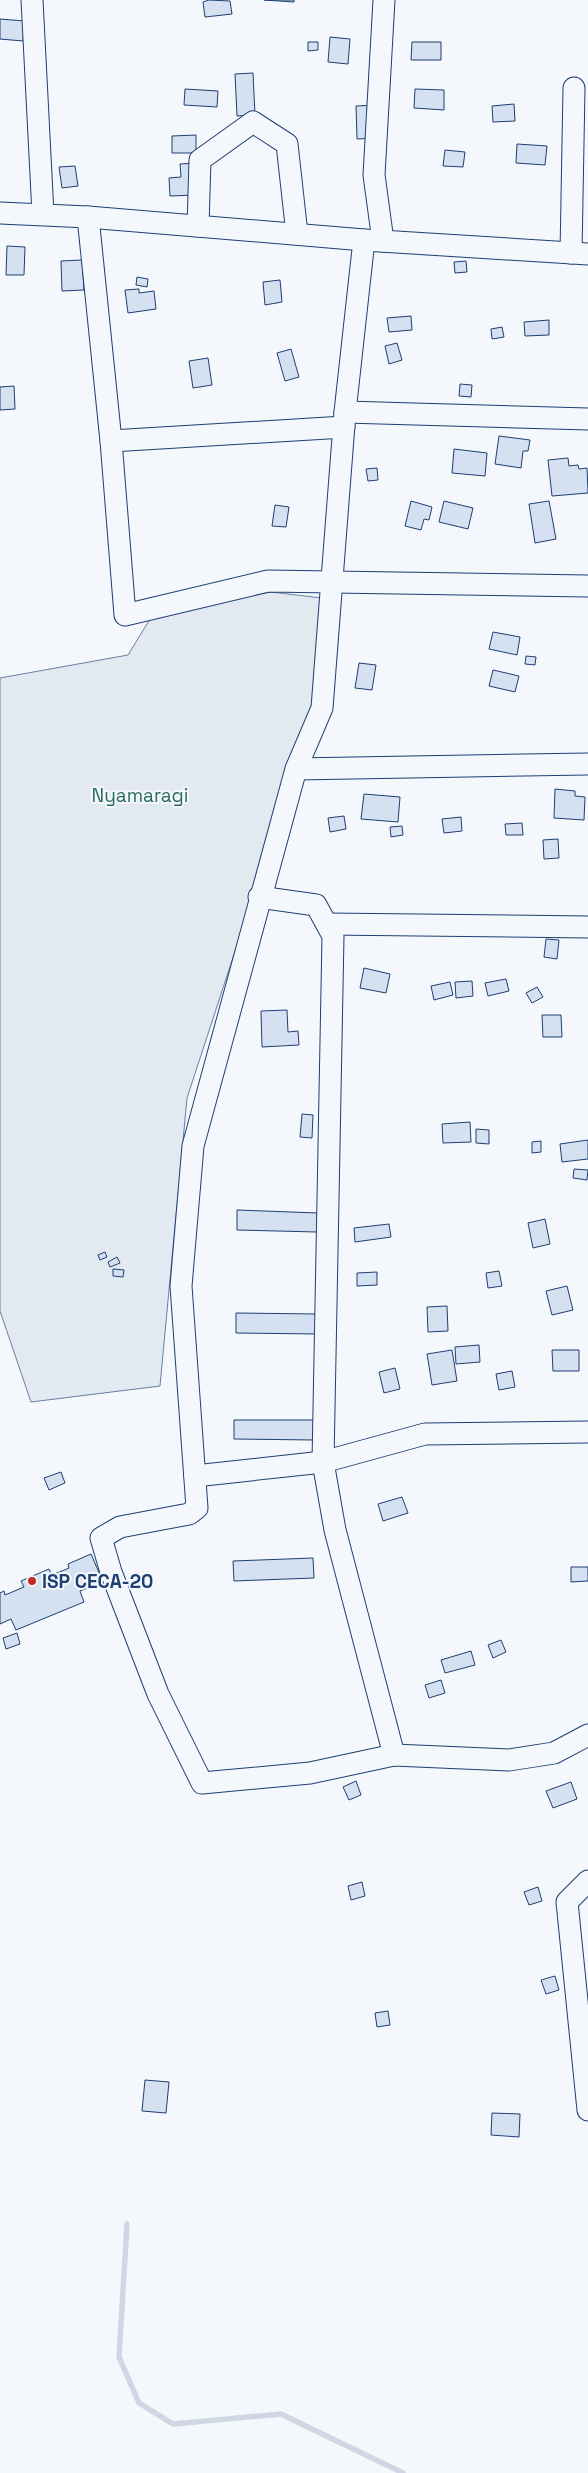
<svg xmlns="http://www.w3.org/2000/svg" width="588" height="2473" viewBox="0 0 588 2473" font-family="'Space Grotesk',sans-serif">
	<rect width="100%" height="100%" fill="#f4f7fb"/>
	<!-- green -->
	<polygon fill="#e3e9f0" stroke="#687fa3" points="271,592 322,598 312,716 187,1098 160,1386 31,1402 0,1311 0,678 128,655 155,611"/>
	<g fill="none" stroke-linecap="round" stroke-linejoin="round">
		<!-- stream -->
		<polyline stroke="#cfd7e4" stroke-width="5.5" points="127,2224 119,2357 139,2403 173,2424 281,2414 403,2473"/>
	</g>
	<!-- building -->
	<g fill="#d5e0f0" stroke="#1d3f73">
		<polygon points="209,0 230,1 232,14 205,17 203,2"/>
		<polygon points="264,0 294,0 294,2"/>
		<polygon points="0,19 25,21 23,41 0,39"/>
		<polygon points="330,37 350,39 348,64 328,62"/>
		<polygon points="308,42 318,42 318,50 308,51"/>
		<polygon points="412,42 441,42 441,60 411,60"/>
		<polygon points="253,73 255,115 237,116 235,74"/>
		<polygon points="185,89 218,91 217,107 184,105"/>
		<polygon points="415,89 444,90 444,110 414,108"/>
		<polygon points="514,104 515,121 493,122 492,106"/>
		<polygon points="377,105 378,138 357,139 356,106"/>
		<polygon points="196,135 196,153 172,153 172,136"/>
		<polygon points="517,144 547,146 545,165 516,163"/>
		<polygon points="445,150 465,152 463,167 443,166"/>
		<polygon points="197,163 196,195 170,196 169,178 181,177 180,164"/>
		<polygon points="75,166 78,186 62,188 59,167"/>
		<polygon points="7,246 25,247 24,275 6,275"/>
		<polygon points="82,260 84,290 62,291 61,261"/>
		<polygon points="466,261 467,272 455,273 454,262"/>
		<polygon points="137,277 148,279 147,287 136,285"/>
		<polygon points="280,280 282,302 265,305 263,282"/>
		<polygon points="139,289 139,293 154,291 156,309 128,313 125,290"/>
		<polygon points="411,316 412,330 389,332 387,318"/>
		<polygon points="549,320 549,335 525,336 524,322"/>
		<polygon points="502,327 504,337 492,339 491,329"/>
		<polygon points="397,343 402,360 389,364 385,346"/>
		<polygon points="291,349 299,377 285,381 277,353"/>
		<polygon points="208,358 212,385 193,388 189,361"/>
		<polygon points="460,384 472,385 471,397 459,396"/>
		<polygon points="14,386 15,409 0,410 0,387"/>
		<polygon points="499,436 530,440 528,451 523,451 521,468 495,464"/>
		<polygon points="454,449 487,453 485,476 452,473"/>
		<polygon points="568,458 569,466 578,465 579,469 587,468 588,493 552,496 548,460"/>
		<polygon points="377,468 378,480 368,481 366,469"/>
		<polygon points="411,501 432,507 429,520 424,519 421,530 405,526"/>
		<polygon points="444,501 473,508 468,529 439,522"/>
		<polygon points="549,501 556,539 535,543 529,504"/>
		<polygon points="275,505 289,507 286,527 272,526"/>
		<polygon points="493,632 520,637 517,655 489,649"/>
		<polygon points="526,656 536,657 535,665 525,664"/>
		<polygon points="359,663 376,665 372,690 355,688"/>
		<polygon points="493,670 519,676 515,692 489,686"/>
		<polygon points="555,789 575,791 575,796 585,797 584,820 554,818"/>
		<polygon points="364,794 400,797 398,822 361,819"/>
		<polygon points="344,816 346,829 330,832 328,818"/>
		<polygon points="461,817 462,831 444,833 442,819"/>
		<polygon points="522,823 523,835 506,835 505,824"/>
		<polygon points="402,826 403,835 391,837 390,827"/>
		<polygon points="558,839 559,858 544,859 543,840"/>
		<polygon points="546,939 559,940 557,959 544,957"/>
		<polygon points="364,968 390,974 386,993 360,988"/>
		<polygon points="506,979 509,991 488,996 485,983"/>
		<polygon points="472,981 473,996 456,998 455,982"/>
		<polygon points="450,982 453,995 434,1000 431,986"/>
		<polygon points="537,987 543,997 532,1003 526,993"/>
		<polygon points="287,1010 288,1032 298,1031 299,1045 262,1047 261,1011"/>
		<polygon points="542,1015 561,1015 562,1037 543,1037"/>
		<polygon points="302,1114 313,1115 312,1138 300,1137"/>
		<polygon points="470,1122 471,1142 443,1143 442,1124"/>
		<polygon points="476,1129 489,1130 489,1144 476,1143"/>
		<polygon points="588,1140 588,1159 562,1162 560,1144"/>
		<polygon points="541,1141 541,1152 532,1153 532,1142"/>
		<polygon points="574,1169 588,1170 587,1180 573,1178"/>
		<polygon points="237,1210 318,1213 317,1232 237,1230"/>
		<polygon points="545,1219 550,1244 533,1248 528,1223"/>
		<polygon points="389,1224 391,1237 355,1242 354,1228"/>
		<polygon points="105,1252 107,1257 100,1260 98,1255"/>
		<polygon points="117,1257 120,1263 110,1267 108,1262"/>
		<polygon points="113,1269 124,1270 123,1277 113,1276"/>
		<polygon points="499,1271 502,1286 488,1288 486,1273"/>
		<polygon points="377,1272 377,1285 357,1286 357,1273"/>
		<polygon points="567,1286 573,1310 552,1315 546,1291"/>
		<polygon points="447,1306 448,1331 428,1332 427,1307"/>
		<polygon points="236,1313 317,1314 317,1334 236,1333"/>
		<polygon points="479,1345 480,1362 456,1364 455,1347"/>
		<polygon points="452,1350 457,1381 432,1385 427,1354"/>
		<polygon points="552,1350 579,1350 579,1371 553,1371"/>
		<polygon points="395,1368 400,1389 384,1393 379,1372"/>
		<polygon points="512,1371 515,1387 499,1390 496,1374"/>
		<polygon points="234,1420 315,1420 315,1440 234,1439"/>
		<polygon points="61,1472 65,1483 49,1490 44,1478"/>
		<polygon points="402,1497 408,1513 383,1521 378,1504"/>
		<polygon points="91,1554 103,1582 80,1591 84,1602 16,1630 11,1619 0,1624 0,1593 4,1591 5,1595 24,1587 21,1581 49,1569 52,1575 69,1568 68,1564"/>
		<polygon points="313,1558 314,1578 234,1581 233,1561"/>
		<polygon points="571,1567 588,1567 588,1581 571,1582"/>
		<polygon points="17,1633 20,1644 6,1649 3,1638"/>
		<polygon points="501,1640 506,1652 493,1658 488,1645"/>
		<polygon points="471,1651 475,1665 445,1673 441,1660"/>
		<polygon points="441,1680 445,1693 429,1698 425,1685"/>
		<polygon points="356,1781 361,1795 349,1800 343,1787"/>
		<polygon points="571,1782 577,1799 553,1808 546,1791"/>
		<polygon points="362,1882 365,1896 351,1900 348,1886"/>
		<polygon points="538,1887 542,1901 529,1905 524,1892"/>
		<polygon points="555,1976 559,1990 546,1994 541,1980"/>
		<polygon points="388,2011 390,2025 377,2027 375,2013"/>
		<polygon points="145,2080 169,2082 166,2113 142,2111"/>
		<polygon points="492,2113 520,2114 519,2137 491,2135"/>
	</g>
	<g fill="none" stroke-linecap="round" stroke-linejoin="round">
		<!-- minor casing -->
		<g stroke="#1d3f73" stroke-width="23">
			<g id="minor">
				<polyline points="32,0 43,214"/>
				<polyline points="0,213 88,217 364,240 588,254"/>
				<polyline points="88,217 111,441 125,615 268,581 588,586"/>
				<polyline points="198,226 200,160 253,122 287,144 297,234"/>
				<polyline points="364,240 345,412 322,708 296,769 193,1146 181,1286 197,1508 189,1514 120,1527 101,1538 111,1572 158,1694 202,1783 310,1773 394,1755 509,1760 554,1753 588,1735"/>
				<polyline points="383,241 374,175 384,0"/>
				<polyline points="571,253 574,88"/>
				<polyline points="345,412 588,419"/>
				<polyline points="111,441 344,427"/>
				<polyline points="296,769 588,764"/>
				<polyline points="259,897 316,905 333,936 323,1462 335,1530 394,1755"/>
				<polyline points="327,924 588,927"/>
				<polyline points="195,1476 323,1462 425,1434 588,1432"/>
				<polyline points="588,1881 567,1902 588,2110"/>
			</g>
		</g>
		<!-- minor -->
		<use href="#minor" stroke="#f4f7fb" stroke-width="21"/>
	</g>
	<!-- markers -->
	<circle fill="#c62828" stroke="#f4f7fb" stroke-width="2" cx="32" cy="1581" r="5"/>
	<g text-anchor="middle" stroke-width="4" stroke-linejoin="round" paint-order="stroke">
		<!-- park labels -->
		<g font-size="19" fill="#2c6c60" stroke="#f4f7fb">
			<text x="140" y="802">Nyamaragi</text>
		</g>
		<!-- poi labels -->
		<g font-size="19" font-weight="bold" fill="#1d3f73" stroke="#f4f7fb" text-anchor="start">
			<text x="42" y="1588">ISP CECA-20</text>
		</g>
	</g>
</svg>
